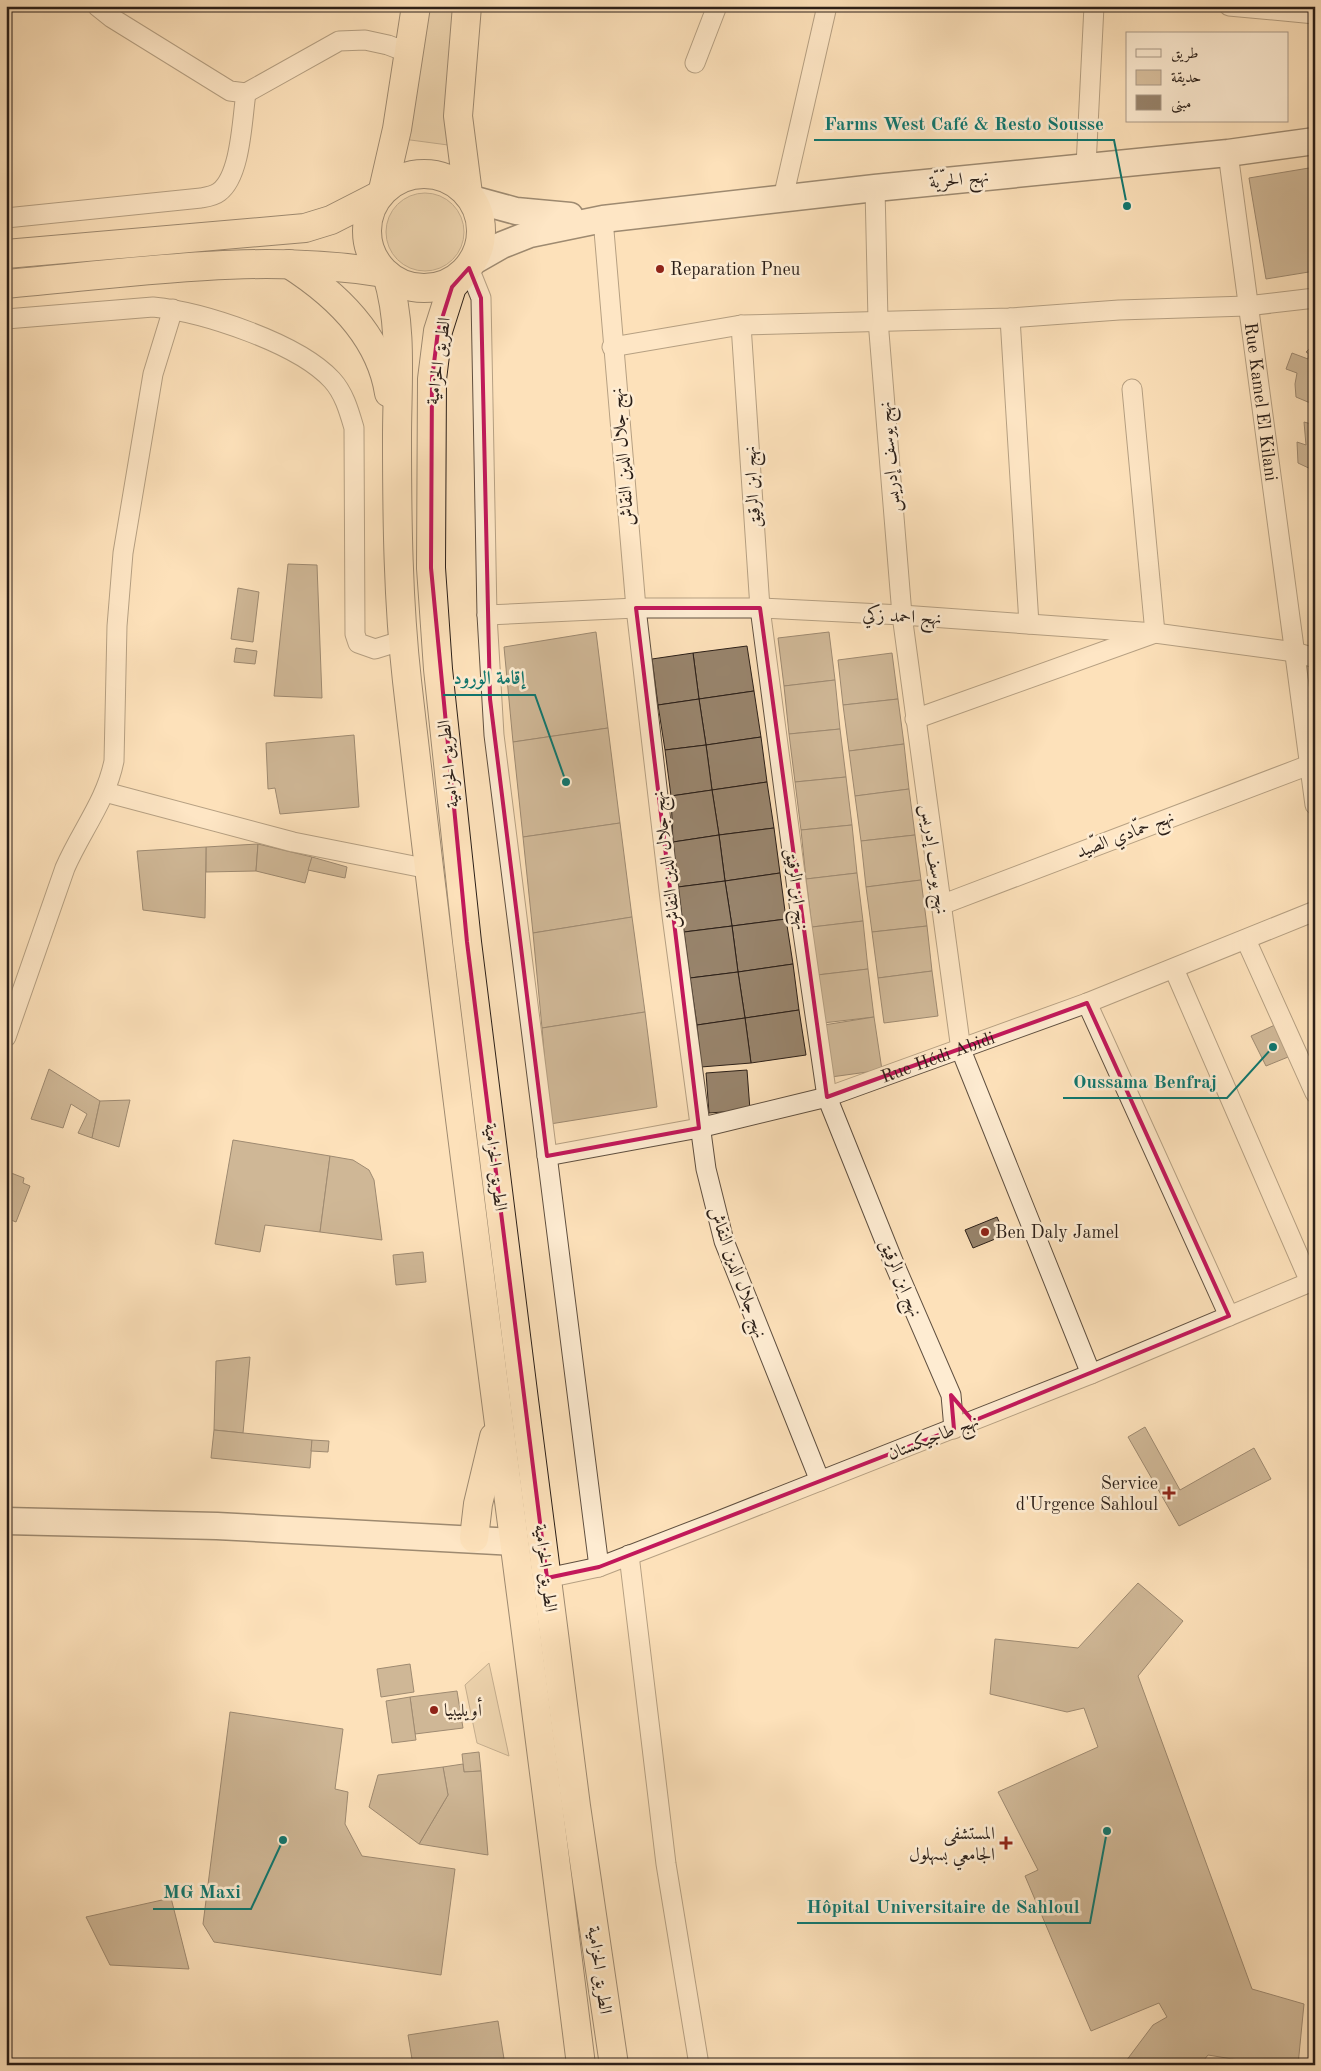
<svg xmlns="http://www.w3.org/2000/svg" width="1321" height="2071" viewBox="0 0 1321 2071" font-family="'Old Standard TT',Amiri,serif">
	<rect width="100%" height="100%" fill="#fde1ba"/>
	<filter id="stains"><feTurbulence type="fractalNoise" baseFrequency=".004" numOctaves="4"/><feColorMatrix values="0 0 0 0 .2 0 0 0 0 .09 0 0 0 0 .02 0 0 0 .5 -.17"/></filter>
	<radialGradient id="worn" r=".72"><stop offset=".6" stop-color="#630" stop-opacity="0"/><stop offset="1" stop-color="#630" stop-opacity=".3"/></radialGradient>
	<!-- green -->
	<g fill="#d9c09e" stroke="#82705b">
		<polygon points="425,6 458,6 448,145 403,139"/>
		<circle cx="425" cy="232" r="39"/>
		<polygon points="489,1663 509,1756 477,1743 465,1685"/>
	</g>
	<!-- building -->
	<g fill="#98846c" stroke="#2b1f18">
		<polygon points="1315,167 1315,271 1266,279 1249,178"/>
		<polygon points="1315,343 1315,405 1296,397 1295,384 1297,373 1286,369 1292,353 1308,359 1309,354 1306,352"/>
		<polygon points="1304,422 1315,425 1315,471 1298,463 1297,442 1306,445"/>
		<polygon points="288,564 317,565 322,698 274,696"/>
		<polygon points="238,588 259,592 253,642 231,639"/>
		<polygon points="596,632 608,728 513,742 504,647"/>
		<polygon points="829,632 835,680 784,686 778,638"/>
		<polygon points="747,646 754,691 699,699 693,653"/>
		<polygon points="236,648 257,651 255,664 234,662"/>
		<polygon points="693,653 699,699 658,705 652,659"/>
		<polygon points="892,653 898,699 843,705 838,660"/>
		<polygon points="835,680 840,729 789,734 784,686"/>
		<polygon points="754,691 761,737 706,745 699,699"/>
		<polygon points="699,699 706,745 665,750 658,705"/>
		<polygon points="898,699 904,744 849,751 843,705"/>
		<polygon points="608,728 620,823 523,837 513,742"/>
		<polygon points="840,729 846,777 795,782 789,734"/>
		<polygon points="354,735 359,807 280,814 275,788 268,789 266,743"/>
		<polygon points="761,737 767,782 712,790 706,745"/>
		<polygon points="904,744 909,789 855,796 849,751"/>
		<polygon points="706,745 712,790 671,796 665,750"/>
		<polygon points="846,777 852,825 801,830 795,782"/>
		<polygon points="767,782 774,828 719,835 712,790"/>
		<polygon points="909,789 915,835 861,841 855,796"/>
		<polygon points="712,790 719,835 673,842 671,796"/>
		<polygon points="620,823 632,917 533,933 523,837"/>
		<polygon points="852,825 857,873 806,879 801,830"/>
		<polygon points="774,828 780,873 725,881 719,835"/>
		<polygon points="719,835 725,881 678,887 673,842"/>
		<polygon points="915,835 921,880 866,887 861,841"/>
		<polygon points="258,844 256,871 206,872 206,847"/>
		<polygon points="258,844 312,857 305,883 256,871"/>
		<polygon points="206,847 205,918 143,910 137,851"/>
		<polygon points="312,857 347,867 345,878 308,870"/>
		<polygon points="780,873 786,919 732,926 725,881"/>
		<polygon points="857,873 863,921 812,927 806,879"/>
		<polygon points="921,880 927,926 872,932 866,887"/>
		<polygon points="725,881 732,926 684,932 678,887"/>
		<polygon points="632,917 645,1012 542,1028 533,933"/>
		<polygon points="786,919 793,964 738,972 732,926"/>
		<polygon points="863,921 868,969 817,975 812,927"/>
		<polygon points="732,926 738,972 690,978 684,932"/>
		<polygon points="927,926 932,971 878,978 872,932"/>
		<polygon points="793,964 799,1010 745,1018 738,972"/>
		<polygon points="868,969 874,1017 823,1023 817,975"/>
		<polygon points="932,971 938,1016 884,1023 878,978"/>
		<polygon points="738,972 745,1018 697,1025 690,978"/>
		<polygon points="799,1010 806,1055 751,1063 745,1018"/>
		<polygon points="645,1012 657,1107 550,1124 542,1028"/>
		<polygon points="874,1017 882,1070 831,1077 824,1025"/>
		<polygon points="745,1018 751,1063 701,1067 697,1025"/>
		<polygon points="1277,1024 1293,1055 1266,1066 1251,1036"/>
		<polygon points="49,1069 100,1101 92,1138 78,1133 87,1114 71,1104 63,1128 31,1119"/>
		<polygon points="747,1070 750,1110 709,1113 706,1073"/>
		<polygon points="130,1100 119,1147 92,1138 100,1101"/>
		<polygon points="233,1140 330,1156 320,1232 265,1225 260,1252 215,1244"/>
		<polygon points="330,1156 353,1160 369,1170 374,1180 382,1240 320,1232"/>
		<polygon points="6,1171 24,1178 23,1183 30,1186 16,1222 6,1218"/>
		<polygon points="997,1217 1005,1235 973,1248 965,1230"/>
		<polygon points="423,1252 426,1282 396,1285 393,1255"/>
		<polygon points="250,1357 243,1433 214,1430 216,1361"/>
		<polygon points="1145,1427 1180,1490 1254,1448 1271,1479 1179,1526 1128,1437"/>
		<polygon points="214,1430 312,1440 310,1468 211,1458"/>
		<polygon points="312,1440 329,1441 328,1452 311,1451"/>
		<polygon points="1138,1583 1183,1621 1138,1676 1252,1989 1304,2004 1298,2065 1269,2065 1208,2055 1200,2065 1123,2065 1153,2025 1167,2017 1159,2003 1091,2031 1025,1876 1038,1870 998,1792 1098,1747 1084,1708 1067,1712 990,1694 995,1639 1078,1648"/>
		<polygon points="410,1664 414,1692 381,1697 377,1669"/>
		<polygon points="457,1691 463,1728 415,1734 410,1697"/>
		<polygon points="410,1697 416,1740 392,1743 386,1701"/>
		<polygon points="230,1712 343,1729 335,1789 348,1792 345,1824 362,1856 455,1869 441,1975 214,1942 203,1924"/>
		<polygon points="479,1752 481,1771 464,1772 462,1754"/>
		<polygon points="463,1764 464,1772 481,1771 488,1855 419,1844 448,1795 443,1767"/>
		<polygon points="443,1767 448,1795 419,1844 369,1807 378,1775"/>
		<polygon points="171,1898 189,1969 110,1965 86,1917"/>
		<polygon points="498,2021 505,2065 413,2065 408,2035"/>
	</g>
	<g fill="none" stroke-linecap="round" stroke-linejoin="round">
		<!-- street casing -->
		<g stroke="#605040" stroke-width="21">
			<g id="street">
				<polyline points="97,6 112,18 230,91 246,93 339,41 365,40 388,45 409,53"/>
				<polyline points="1229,6 1315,14"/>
				<polyline points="695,63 717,6"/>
				<path id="s1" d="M1228,153L1315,805"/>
				<polyline points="1086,166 1094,6"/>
				<polyline points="875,188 878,320 902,615 961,1050 1091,1374"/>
				<polyline points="783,198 827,6"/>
				<path d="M6,218L201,198C207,197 214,196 219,192C241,176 242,119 246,93"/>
				<polyline points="603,219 636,608 672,916 706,1169 724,1241 820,1481"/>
				<polyline points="469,268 481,298 487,615 494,735 599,1567"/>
				<polyline points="1010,318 1029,624"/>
				<path d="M6,319L153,307C203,312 298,343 332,380C344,393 349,411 354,428L355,634L358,643L375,649L404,640"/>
				<polyline points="741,325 760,608 801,919 827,1097 893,1261 951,1395 954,1429"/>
				<polyline points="612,347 741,325 1010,318 1119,310 1247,306 1315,298"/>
				<polyline points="487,615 636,608 760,608 902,615 1155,633 1295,652 1315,658"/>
				<polyline points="915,719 1155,633 1132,389"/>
				<polyline points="105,792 293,842 429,869"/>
				<polyline points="941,905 1309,765"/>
				<polyline points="1246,940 1315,1093"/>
				<polyline points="1174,969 1310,1282"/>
				<polyline points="1087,1003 1229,1316"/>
				<path d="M6,1037L65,868C81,831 106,801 114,761L117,626L123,553L153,374L173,309"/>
				<path id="s2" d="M547,1156L699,1128L827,1097L1087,1003L1315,911"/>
				<polyline points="629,1555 666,1864 699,2065"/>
				<polyline points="547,1578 599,1567 713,1523 1091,1374 1315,1280"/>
			</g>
		</g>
		<!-- secondary casing -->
		<g stroke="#2b1f18" stroke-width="29">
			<g id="secondary">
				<polyline points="472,199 516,211 570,216"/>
				<polyline points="474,261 502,245 530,234 603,219 875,188 1228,153 1315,141"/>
				<polyline points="6,1521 217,1526 514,1542"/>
			</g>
		</g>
		<!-- highway casing -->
		<g stroke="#2b1f18" stroke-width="30">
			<g id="highway">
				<polyline points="467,6 458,116 468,194"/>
				<circle cx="424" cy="231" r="57"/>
				<polyline points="383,190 397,129 416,6"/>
				<polyline points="6,254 305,228 331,220 378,196"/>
				<path d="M289,264C336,294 380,335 389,393"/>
				<polyline points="465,272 452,287 438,331 432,379 431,568 438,669 467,942 524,1400 576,1806 614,2065"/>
				<path d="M387,275C403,326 397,384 397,437C397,519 398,601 407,681C460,1143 524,1604 581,2065"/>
				<path d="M6,284C132,273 258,252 384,273"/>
				<polyline points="474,1538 478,1504 494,1437"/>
			</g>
		</g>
		<!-- street -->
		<use href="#street" stroke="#feecd2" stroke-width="19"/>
		<!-- secondary -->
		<use href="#secondary" stroke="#feecd2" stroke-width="26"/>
		<!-- highway -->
		<use href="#highway" stroke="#fde1ba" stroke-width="28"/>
	</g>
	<!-- marked area -->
	<path d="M0 0H1321V2071H0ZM469,268L481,298L490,699L547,1156L699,1128L636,608H760L827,1097L1087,1003L1229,1316L973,1421L951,1395L954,1429L599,1567L547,1578L467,942L431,568L432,379L438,331L452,287Z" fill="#fde1ba" fill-opacity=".55" fill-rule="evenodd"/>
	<path fill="none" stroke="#c2185b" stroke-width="4" stroke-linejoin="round" d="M469,268L481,298L490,699L547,1156L699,1128L636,608H760L827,1097L1087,1003L1229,1316L973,1421L951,1395L954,1429L599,1567L547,1578L467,942L431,568L432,379L438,331L452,287Z"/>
	<!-- markers -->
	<g fill="#8f2418" stroke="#feecd2" stroke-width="2">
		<circle cx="660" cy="269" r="5"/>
		<circle cx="985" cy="1232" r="5"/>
		<path d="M1166.5 1485.5h5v5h5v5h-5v5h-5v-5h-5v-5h5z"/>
		<circle cx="434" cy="1710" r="5"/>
		<path d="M1003.5 1835.5h5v5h5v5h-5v5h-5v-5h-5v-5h5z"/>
	</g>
	<g text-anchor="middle" stroke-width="5" stroke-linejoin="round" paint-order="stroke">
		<!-- street labels -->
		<g font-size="18" fill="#2b1f18" stroke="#feecd2">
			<text transform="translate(959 179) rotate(-6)" y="6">نهج الحرّيّة</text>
			<text transform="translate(438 361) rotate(-82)" y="6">الطريق الحزامية</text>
			<text dy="6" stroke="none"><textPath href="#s1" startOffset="251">Rue Kamel El Kilani</textPath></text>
			<text transform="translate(622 457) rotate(-95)" y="6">نهج جلال الدين النقاش</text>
			<text transform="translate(889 457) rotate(-95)" y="6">نهج يوسف إدريس</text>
			<text transform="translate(752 487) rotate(-94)" y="6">نهج ابن الرقيق</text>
			<text transform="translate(902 616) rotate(3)" y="6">نهج احمد زكي</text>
			<text transform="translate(448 764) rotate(-96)" y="6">الطريق الحزامية</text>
			<text transform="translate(1125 834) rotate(-21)" y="6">نهج حمّادي الصّيد</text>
			<text transform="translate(935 859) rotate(82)" y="6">نهج يوسف إدريس</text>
			<text transform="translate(666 860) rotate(-97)" y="6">نهج جلال الدين النقاش</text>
			<text transform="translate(797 889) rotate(82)" y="6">نهج ابن الرقيق</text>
			<text dy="6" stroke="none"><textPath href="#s2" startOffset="404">Rue Hédi Abidi</textPath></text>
			<text transform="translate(496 1167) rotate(83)" y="6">الطريق الحزامية</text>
			<text transform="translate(738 1272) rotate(70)" y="6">نهج جلال الدين النقاش</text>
			<text transform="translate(901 1278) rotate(67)" y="6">نهج ابن الرقيق</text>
			<text transform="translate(933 1437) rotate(-21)" y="6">نهج طاجيكستان</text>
			<text transform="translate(546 1568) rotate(83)" y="6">الطريق الحزامية</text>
			<text transform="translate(600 1970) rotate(82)" y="6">الطريق الحزامية</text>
		</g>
		<!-- poi labels -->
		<g font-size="18" fill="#2b1f18" stroke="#feecd2" text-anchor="start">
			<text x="670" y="275">Reparation Pneu</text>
			<text x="995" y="1238">Ben Daly Jamel</text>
			<text x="1158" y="1489" text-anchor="end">Service<tspan x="1158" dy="21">d'Urgence Sahloul</tspan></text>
			<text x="444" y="1716">أويليبيا</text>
			<text x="995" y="1839" text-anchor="end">المستشفى<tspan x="995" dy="21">الجامعي بسهلول</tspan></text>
		</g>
	</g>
	<!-- callouts -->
	<path fill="none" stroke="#0f766e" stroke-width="2" d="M1127 206L1114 140H814M566 782L535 695H443M1273 1047L1227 1098H1063M283 1840L251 1909H153M1107 1831L1090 1923H797"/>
	<g fill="#0f766e" stroke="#feecd2" stroke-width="2">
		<circle cx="1127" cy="206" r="5"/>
		<circle cx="566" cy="782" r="5"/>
		<circle cx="1273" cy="1047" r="5"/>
		<circle cx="283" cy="1840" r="5"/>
		<circle cx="1107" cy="1831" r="5"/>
	</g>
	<g font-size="19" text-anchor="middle" font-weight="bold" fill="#0f766e" stroke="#feecd2" stroke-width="5" stroke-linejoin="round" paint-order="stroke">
		<text x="964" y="130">Farms West Café &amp; Resto Sousse</text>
		<text x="489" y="684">إقامة الورود</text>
		<text x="1145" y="1088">Oussama Benfraj</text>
		<text x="202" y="1898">MG Maxi</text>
		<text x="943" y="1913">Hôpital Universitaire de Sahloul</text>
	</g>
	<!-- margin -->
	<rect width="1321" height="2071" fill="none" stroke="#fde1ba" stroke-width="25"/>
	<rect x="8" y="8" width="1306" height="2056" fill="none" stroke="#2b1f18" stroke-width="2.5"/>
	<rect x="12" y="12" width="1296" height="2046" fill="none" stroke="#2b1f18"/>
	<!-- legend -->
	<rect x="1126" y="32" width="162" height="90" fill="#feecd2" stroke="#aa9a88"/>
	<rect x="1136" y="49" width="25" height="8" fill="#feecd2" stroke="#aa9a88"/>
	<text x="1171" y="58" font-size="15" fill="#2b1f18">طريق</text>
	<rect x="1136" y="70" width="25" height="15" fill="#d9c09e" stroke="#aa9a88"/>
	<text x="1171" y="82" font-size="15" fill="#2b1f18">حديقة</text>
	<rect x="1136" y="95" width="25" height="15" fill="#98846c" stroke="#aa9a88"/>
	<text x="1171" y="108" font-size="15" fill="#2b1f18">مبنى</text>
	<rect width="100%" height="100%" filter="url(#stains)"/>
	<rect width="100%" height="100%" fill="url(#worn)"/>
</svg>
